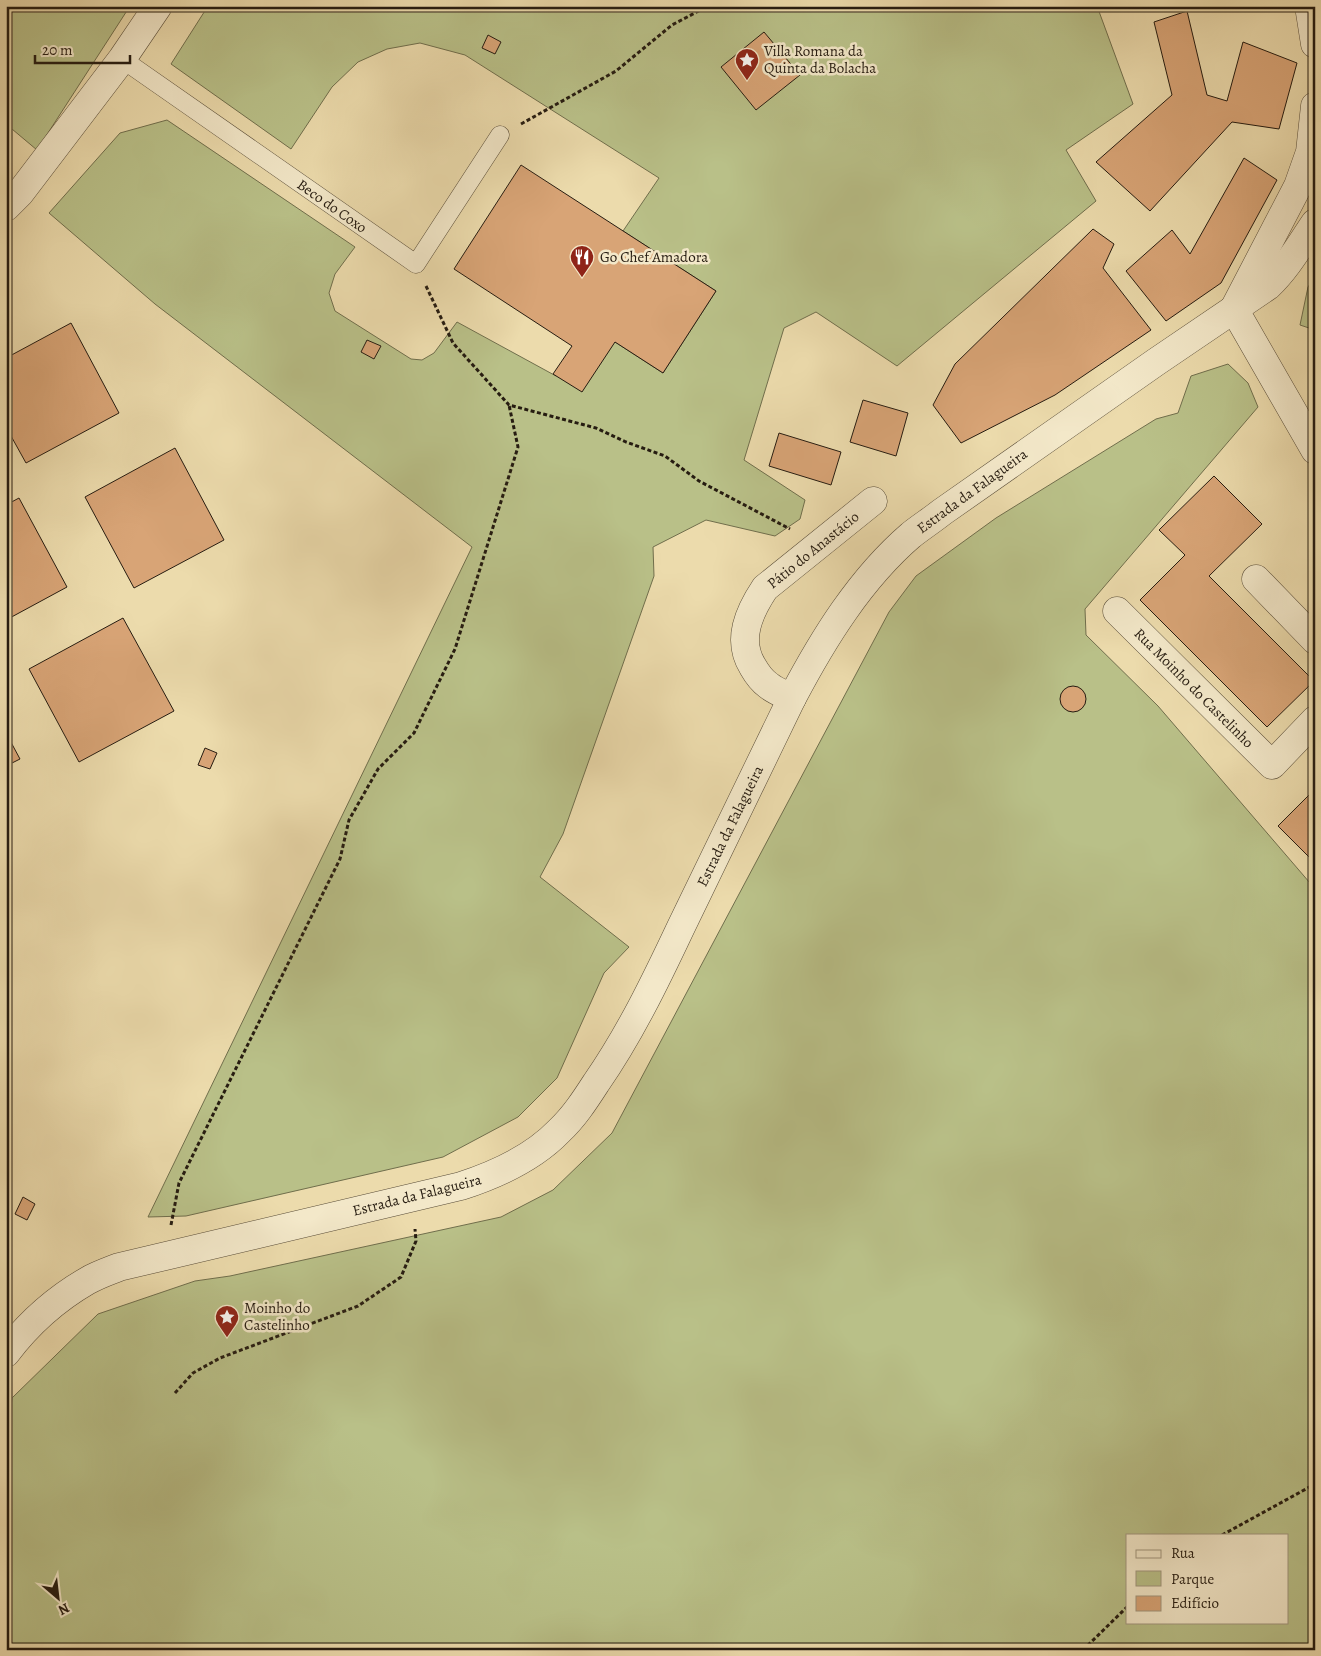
<svg xmlns="http://www.w3.org/2000/svg" width="1321" height="1656" viewBox="0 0 1321 1656" font-family="Alegreya,serif">
	<rect width="100%" height="100%" fill="#ecdbac"/>
	<filter id="stains"><feTurbulence type="fractalNoise" baseFrequency=".004" numOctaves="4"/><feColorMatrix values="0 0 0 0 .2 0 0 0 0 .09 0 0 0 0 .02 0 0 0 .5 -.17"/></filter>
	<radialGradient id="worn" r=".72"><stop offset=".6" stop-color="#630" stop-opacity="0"/><stop offset="1" stop-color="#630" stop-opacity=".3"/></radialGradient>
	<!-- green -->
	<g fill="#b9c088" stroke="#706e4c" fill-rule="evenodd">
		<polygon points="6,6 130,6 37,150 6,124"/>
		<polygon points="208,6 1097,6 1133,104 1066,150 1096,201 897,366 816,312 784,328 744,460 805,500 800,519 775,536 706,520 653,547 654,576 563,834 540,877 629,947 604,973 557,1078 518,1117 443,1157 186,1216 148,1217 472,547 155,304 49,213 120,133 167,120 355,247 335,274 329,293 335,311 411,359 422,360 434,353 457,322 556,376 615,342 663,373 716,291 623,231 659,178 465,55 420,43 387,49 358,62 332,87 291,149 171,64"/>
		<polygon points="1315,277 1315,330 1300,325 1308,287"/>
		<path d="M1228,364L1248,383L1258,407L1085,609L1086,635L1158,706L1310,883L1315,879V1650H6V1448L12,1398L98,1314L195,1281L230,1276L501,1217L553,1190L612,1133L889,612L916,576L996,518L1156,419L1178,413L1191,376ZM1127,1535H1287V1622H1127Z"/>
	</g>
	<!-- building -->
	<g fill="#d8a476" stroke="#261c11">
		<polygon points="1187,11 1207,95 1227,101 1243,42 1297,63 1279,129 1232,122 1150,211 1096,162 1172,95 1154,22"/>
		<polygon points="764,32 800,75 756,110 721,67"/>
		<polygon points="488,35 501,42 495,54 482,48"/>
		<polygon points="1244,158 1277,180 1221,283 1166,321 1126,271 1172,230 1190,254"/>
		<polygon points="521,165 716,291 663,373 615,342 582,392 553,374 572,346 454,269"/>
		<polygon points="1093,229 1114,244 1103,268 1151,330 1055,395 961,443 933,405 955,364"/>
		<polygon points="71,323 119,413 26,463 6,427 6,358"/>
		<polygon points="367,340 381,346 374,359 361,352"/>
		<polygon points="863,400 908,413 896,456 850,442"/>
		<polygon points="779,433 841,452 831,485 769,466"/>
		<polygon points="175,448 224,540 134,588 85,497"/>
		<polygon points="1214,476 1262,524 1209,576 1314,681 1267,727 1140,600 1185,555 1159,530"/>
		<polygon points="19,498 67,587 6,620 6,505"/>
		<polygon points="123,618 174,711 79,762 29,669"/>
		<circle cx="1073" cy="699" r="13"/>
		<polygon points="6,733 20,759 6,766"/>
		<polygon points="205,748 217,753 210,769 198,765"/>
		<polygon points="1315,789 1315,863 1278,826"/>
		<polygon points="23,1197 35,1204 27,1220 15,1214"/>
	</g>
	<g fill="none" stroke-linecap="round" stroke-linejoin="round">
		<!-- service casing -->
		<g stroke="#584c38" stroke-width="19">
			<polyline id="service" points="122,59 416,264 500,135"/>
		</g>
		<!-- minor casing -->
		<g stroke="#584c38" stroke-width="29">
			<g id="minor">
				<polyline points="6,207 20,193 122,59 158,6"/>
				<polyline points="1234,309 1315,450"/>
				<polyline points="1256,579 1315,640"/>
				<polyline points="1117,611 1272,765 1315,720"/>
				<path d="M792,698C784,694 775,691 768,685C761,680 757,674 753,667C736,640 749,612 765,588L873,501"/>
			</g>
		</g>
		<!-- tertiary casing -->
		<g stroke="#584c38" stroke-width="29">
			<g id="tertiary">
				<polyline points="1309,6 1315,44"/>
				<polyline points="1235,307 1298,186 1310,152 1315,106"/>
				<path d="M6,1353C28,1324 56,1299 87,1281C97,1275 109,1271 119,1267L461,1186C495,1175 534,1157 559,1131C574,1117 585,1100 596,1083C630,1034 656,980 681,927C718,850 755,774 792,698C823,639 860,579 911,535C921,527 932,520 942,512L1156,362L1268,286C1287,268 1300,245 1315,223"/>
			</g>
		</g>
		<!-- path -->
		<g stroke="#261c11" stroke-width="3" stroke-dasharray="4 2.5" stroke-linecap="butt">
			<polyline points="521,124 616,71 672,25 708,6"/>
			<polyline points="426,286 453,343 509,405 596,428 626,442 665,456 699,481 790,529"/>
			<polyline points="171,1225 179,1183 340,859 349,820 378,769 414,733 455,649 518,447 509,405"/>
			<polyline points="175,1393 193,1373 220,1358 358,1306 401,1277 416,1241 415,1229"/>
			<polyline points="1222,1535 1315,1484"/>
			<polyline points="1083,1650 1127,1607"/>
		</g>
		<!-- service -->
		<use href="#service" stroke="#f3e8c9" stroke-width="18"/>
		<!-- minor -->
		<use href="#minor" stroke="#f3e8c9" stroke-width="28"/>
		<!-- tertiary -->
		<use href="#tertiary" stroke="#f3e8c9" stroke-width="28"/>
	</g>
	<!-- icons -->
	<defs>
		<g id="sight-pin" transform="scale(1.25)"><path d="M0 17L-7.5 6A9.5 9.5 0 1 1 7.5 6Z" fill="#8f2418" stroke="#f3e8c9"/><path d="M0-6L1.8-2.2L6-1.7L2.9 1.2L3.7 5.4L0 3.3L-3.7 5.4L-2.9 1.2L-6-1.7L-1.8-2.2Z" fill="#fff"/></g>
		<g id="restaurant-pin" transform="scale(1.25)"><path d="M0 17L-7.5 6A9.5 9.5 0 1 1 7.5 6Z" fill="#8f2418" stroke="#f3e8c9"/><path d="M-5-6h1v4h1v-4h1v4h1v-4h1v5L-1.5 .5V6h-2V.5L-5-1ZM5-6V6H3V1.5H1.5Q1.5-4 5-6Z" fill="#fff"/></g>
	</defs>
	<g fill-rule="evenodd">
		<use href="#sight-pin" x="747" y="60"/>
		<use href="#restaurant-pin" x="582" y="257"/>
		<use href="#sight-pin" x="227" y="1317"/>
	</g>
	<g text-anchor="middle" stroke-width="5" stroke-linejoin="round" paint-order="stroke">
		<!-- poi labels -->
		<g font-size="15" fill="#261c11" stroke="#f3e8c9" text-anchor="start">
			<text x="764" y="56">Villa Romana da<tspan x="764" dy="17">Quinta da Bolacha</tspan></text>
			<text x="600" y="262">Go Chef Amadora</text>
			<text x="244" y="1313">Moinho do<tspan x="244" dy="17">Castelinho</tspan></text>
		</g>
		<!-- street labels -->
		<g font-size="15" fill="#261c11" stroke="#f3e8c9">
			<text transform="translate(332 206) rotate(35)" y="5">Beco do Coxo</text>
			<text transform="translate(972 491) rotate(-36)" y="5">Estrada da Falagueira</text>
			<text transform="translate(813 550) rotate(-39)" y="5">Pátio do Anastácio</text>
			<text transform="translate(1194 688) rotate(45)" y="5">Rua Moinho do Castelinho</text>
			<text transform="translate(730 826) rotate(-64)" y="5">Estrada da Falagueira</text>
			<text transform="translate(417 1195) rotate(-14)" y="5">Estrada da Falagueira</text>
		</g>
	</g>
	<!-- margin -->
	<rect width="1321" height="1656" fill="none" stroke="#ecdbac" stroke-width="25"/>
	<rect x="8" y="8" width="1306" height="1641" fill="none" stroke="#261c11" stroke-width="2.5"/>
	<rect x="12" y="12" width="1296" height="1631" fill="none" stroke="#261c11"/>
	<!-- legend -->
	<rect x="1126" y="1534" width="162" height="90" fill="#f3e8c9" stroke="#a1967f"/>
	<rect x="1136" y="1550" width="25" height="8" fill="#f3e8c9" stroke="#a1967f"/>
	<text x="1171" y="1558" font-size="15" fill="#261c11">Rua</text>
	<rect x="1136" y="1571" width="25" height="15" fill="#b9c088" stroke="#a1967f"/>
	<text x="1171" y="1584" font-size="15" fill="#261c11">Parque</text>
	<rect x="1136" y="1596" width="25" height="15" fill="#d8a476" stroke="#a1967f"/>
	<text x="1171" y="1608" font-size="15" fill="#261c11">Edifício</text>
	<!-- north arrow -->
	<g transform="translate(58 1598) rotate(152)" stroke="#f3e8c9" stroke-width="4" paint-order="stroke">
	<path d="M0-4L9 19L0 12L-9 19Z" fill="#261c11"/>
	<text y="-8" font-size="14" font-weight="bold" text-anchor="middle" fill="#261c11">N</text>
	</g>
	<!-- scale -->
	<path d="M35 55v8h95v-8" fill="none" stroke="#261c11" stroke-width="2.5"/>
	<text x="42" y="55" font-size="15" fill="#261c11" stroke="#f3e8c9" stroke-width="4" paint-order="stroke">20 m</text>
	<rect width="100%" height="100%" filter="url(#stains)"/>
	<rect width="100%" height="100%" fill="url(#worn)"/>
</svg>
